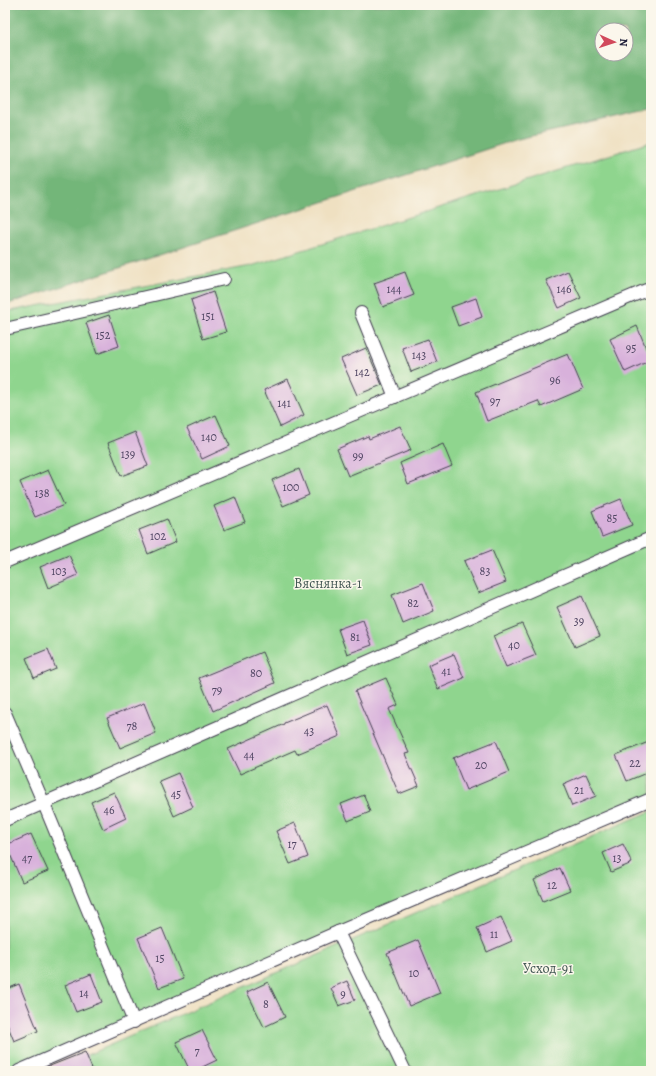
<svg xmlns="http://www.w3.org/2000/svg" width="656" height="1076" viewBox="0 0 656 1076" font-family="Alegreya,serif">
	<rect width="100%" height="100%" fill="#fbf7ec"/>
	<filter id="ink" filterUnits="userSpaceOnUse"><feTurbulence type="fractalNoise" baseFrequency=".025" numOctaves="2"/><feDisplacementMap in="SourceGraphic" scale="8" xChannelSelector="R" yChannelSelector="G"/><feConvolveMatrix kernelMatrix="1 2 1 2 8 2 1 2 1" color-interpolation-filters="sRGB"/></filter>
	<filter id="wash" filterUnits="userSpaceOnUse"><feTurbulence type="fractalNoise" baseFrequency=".012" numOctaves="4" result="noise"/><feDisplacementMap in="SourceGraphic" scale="16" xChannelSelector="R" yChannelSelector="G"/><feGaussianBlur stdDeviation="0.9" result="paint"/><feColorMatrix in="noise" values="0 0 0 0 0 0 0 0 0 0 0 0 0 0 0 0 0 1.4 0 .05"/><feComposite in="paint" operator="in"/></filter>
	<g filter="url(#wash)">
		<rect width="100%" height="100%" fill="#efe0c1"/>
		<!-- green -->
		<g fill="#8fd58e" stroke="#587c64">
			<polygon points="651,142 651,798 19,1071 5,1071 5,312 251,266"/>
			<polygon points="651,811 651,1071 50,1071"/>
		</g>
		<!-- forest -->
		<path fill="#73b679" stroke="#4a6c5a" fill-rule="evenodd" d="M5,5H651V109L518,139L5,305ZM602,30H626V54H602Z"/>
		<g id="blocks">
			<!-- building -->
			<g fill="#d8b1db">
				<polygon points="568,271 581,298 559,308 546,280"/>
				<polygon points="405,272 414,295 383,307 374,283"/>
				<polygon points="213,292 226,332 203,339 191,300"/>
				<polygon points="476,298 482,317 458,326 451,307"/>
				<polygon points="109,315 119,346 97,354 86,323"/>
				<polygon points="637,326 651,360 625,372 610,339"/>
				<polygon points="428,339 437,362 411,372 402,348"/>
				<polygon points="366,348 382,385 357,395 341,359"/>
				<polygon points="568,354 583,389 541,407 538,401 487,421 476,392"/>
				<polygon points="288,379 304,415 280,427 264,390"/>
				<polygon points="216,415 230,446 202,459 187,428"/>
				<polygon points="400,426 411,450 348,476 337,449 368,436 369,439"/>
				<polygon points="135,432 148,466 121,476 108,443"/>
				<polygon points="443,444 452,466 408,484 400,463"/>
				<polygon points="299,469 309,495 283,506 272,480"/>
				<polygon points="48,470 64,505 35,517 20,482"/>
				<polygon points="235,497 245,522 224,530 214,506"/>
				<polygon points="621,499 632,525 602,537 592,511"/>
				<polygon points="167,519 176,542 148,554 139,530"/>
				<polygon points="492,550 506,582 478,593 464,561"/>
				<polygon points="69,555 78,575 48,588 40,567"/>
				<polygon points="423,583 434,611 403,624 392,595"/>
				<polygon points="582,596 600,636 575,647 557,607"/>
				<polygon points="363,620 372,645 347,654 338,629"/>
				<polygon points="522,624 536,655 506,667 493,636"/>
				<polygon points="48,649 56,669 34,678 26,658"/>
				<polygon points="262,652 275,683 213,711 199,678"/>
				<polygon points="454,654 464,678 438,689 428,665"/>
				<polygon points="386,678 398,705 389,709 409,753 405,754 419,786 399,794 355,691"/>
				<polygon points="144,703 156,733 120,748 107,718"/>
				<polygon points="327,705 340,736 297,754 295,750 240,774 228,749 284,724 284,723"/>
				<polygon points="496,741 509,772 466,790 453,758"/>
				<polygon points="651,741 651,771 627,781 616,755"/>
				<polygon points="178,773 193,807 174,816 159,781"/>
				<polygon points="586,774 596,796 572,806 563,784"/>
				<polygon points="114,792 126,818 103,829 91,802"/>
				<polygon points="364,795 370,812 348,821 341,804"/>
				<polygon points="295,823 308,857 290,864 276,831"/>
				<polygon points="31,834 48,871 22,882 6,845"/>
				<polygon points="623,844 632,863 611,872 603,853"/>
				<polygon points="560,868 570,890 543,901 534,880"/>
				<polygon points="501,917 512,941 487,952 477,928"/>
				<polygon points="162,928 183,979 159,988 138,938"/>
				<polygon points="418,940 440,993 409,1006 387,953"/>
				<polygon points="91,974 102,1002 76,1012 65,985"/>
				<polygon points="347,981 355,1000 339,1006 331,988"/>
				<polygon points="268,982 285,1017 264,1027 247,992"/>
				<polygon points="19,984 38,1031 14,1041 5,1019 5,990"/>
				<polygon points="202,1030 217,1060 194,1071 190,1071 176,1042"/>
				<polygon points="85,1052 93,1071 40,1071 40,1070"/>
			</g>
		</g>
	</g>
	<g filter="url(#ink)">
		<use href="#blocks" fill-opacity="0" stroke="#413e4f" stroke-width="1"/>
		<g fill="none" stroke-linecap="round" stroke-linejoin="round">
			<!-- service casing -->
			<g stroke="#413e4f" stroke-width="14">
				<g id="service">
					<polyline points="361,313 395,397"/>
					<polyline points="5,329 224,279"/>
					<polyline points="5,562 651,288"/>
					<polyline points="5,713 44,804 134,1022"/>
					<polyline points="5,820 651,538"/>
					<polyline points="338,932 405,1071"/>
					<polyline points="19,1071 338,932 651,799"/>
				</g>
			</g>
			<!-- service -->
			<use href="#service" stroke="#fff" stroke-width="12"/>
		</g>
	</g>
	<g text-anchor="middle" stroke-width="3" stroke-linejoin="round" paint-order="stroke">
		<!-- number labels -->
		<g font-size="12" fill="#504663">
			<text x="394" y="293">144</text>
			<text x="564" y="293">146</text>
			<text x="208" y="320">151</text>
			<text x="103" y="339">152</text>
			<text x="631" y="352">95</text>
			<text x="419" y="359">143</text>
			<text x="362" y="376">142</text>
			<text x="555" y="384">96</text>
			<text x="495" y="405">97</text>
			<text x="284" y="407">141</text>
			<text x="209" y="441">140</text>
			<text x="128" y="458">139</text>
			<text x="358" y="460">99</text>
			<text x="291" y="491">100</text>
			<text x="42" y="497">138</text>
			<text x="612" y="522">85</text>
			<text x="158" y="540">102</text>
			<text x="59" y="575">103</text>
			<text x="485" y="575">83</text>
			<text x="413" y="607">82</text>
			<text x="579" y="625">39</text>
			<text x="355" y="641">81</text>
			<text x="514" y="649">40</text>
			<text x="446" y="675">41</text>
			<text x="256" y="677">80</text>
			<text x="217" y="694">79</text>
			<text x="132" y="730">78</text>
			<text x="309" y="735">43</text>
			<text x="249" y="759">44</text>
			<text x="635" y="767">22</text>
			<text x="481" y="769">20</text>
			<text x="579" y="794">21</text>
			<text x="176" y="798">45</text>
			<text x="109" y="814">46</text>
			<text x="292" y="848">17</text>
			<text x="27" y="862">47</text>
			<text x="617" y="862">13</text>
			<text x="552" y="889">12</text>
			<text x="494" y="938">11</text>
			<text x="160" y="962">15</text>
			<text x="414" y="977">10</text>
			<text x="84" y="997">14</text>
			<text x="343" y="998">9</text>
			<text x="266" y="1008">8</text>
			<text x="197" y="1055">7</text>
		</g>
		<!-- park labels -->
		<g font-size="14" fill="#435854" stroke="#fbf7ec">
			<text x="328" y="588">Вяснянка-1</text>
			<text x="548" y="973">Усход-91</text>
		</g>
	</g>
	<!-- margin -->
	<rect width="656" height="1076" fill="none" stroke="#fbf7ec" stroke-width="20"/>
	<!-- north arrow -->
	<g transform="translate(614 42) rotate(93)"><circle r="19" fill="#fbf7ec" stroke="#a4a2a5"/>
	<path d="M0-3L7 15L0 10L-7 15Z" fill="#d1495b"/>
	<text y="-6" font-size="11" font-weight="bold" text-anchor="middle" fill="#22223b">N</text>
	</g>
</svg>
